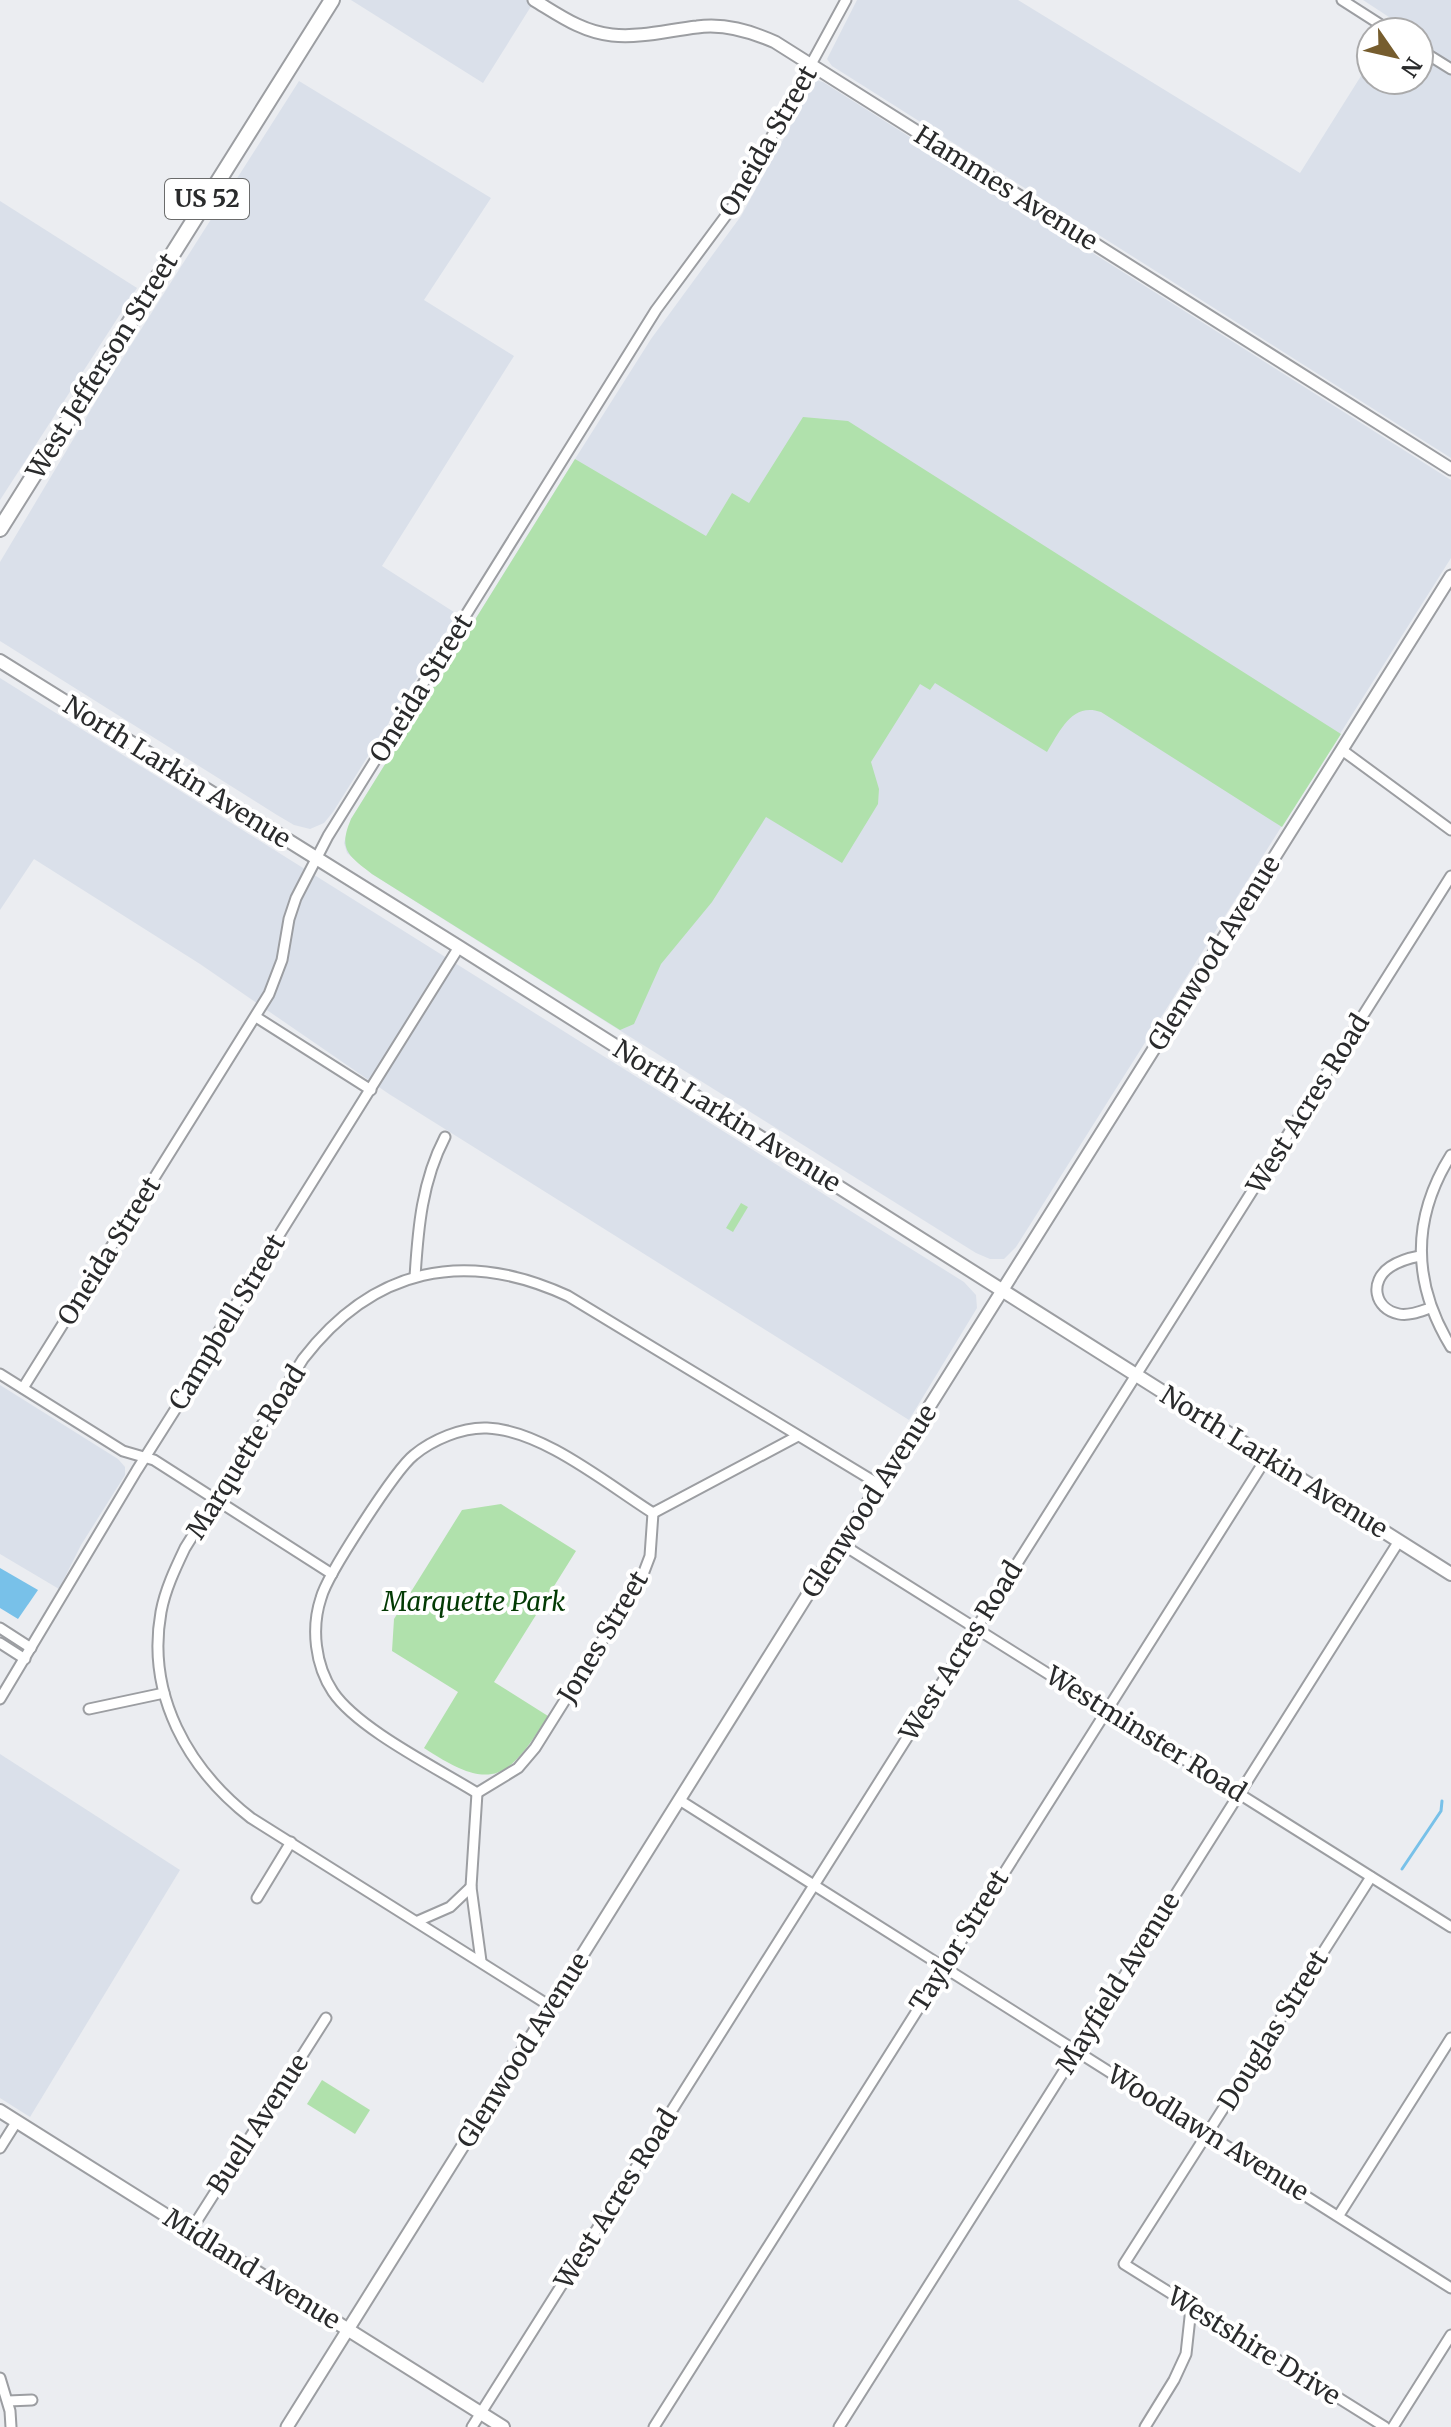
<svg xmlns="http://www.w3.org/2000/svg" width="1451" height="2427" viewBox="0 0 1451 2427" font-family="Merriweather,serif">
	<rect width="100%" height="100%" fill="#ebedf1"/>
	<!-- built -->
	<g fill="#dae0ea">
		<polygon points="351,0 535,0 483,83"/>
		<polygon points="857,0 1018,0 1300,173 1371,60 1371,80 1419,80 1419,32 1389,32 1395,21 1363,0 1451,0 1451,458 832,66 827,59"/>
		<polygon points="816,80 823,82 1451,480 1451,558 1016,1247 1004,1259 990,1259 976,1253 608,1023 372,874 347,853 344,843 351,819 575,459 651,339 741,216"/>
		<polygon points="299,81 491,198 424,300 514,356 382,566 457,614 333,812 324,823 310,829 294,825 277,815 0,641 0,562 105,386"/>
		<polygon points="0,201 137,288 0,500"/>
		<polygon points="0,678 964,1282 976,1295 977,1308 909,1420 389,1094 200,964 34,859 0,910"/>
		<polygon points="0,1385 118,1459 125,1467 125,1475 81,1545 59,1589 0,1554"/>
		<polygon points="0,1754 180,1870 30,2117 0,2098"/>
	</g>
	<!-- green -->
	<g fill="#b0e1ac">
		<path d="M803,417L848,421L1341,734L1282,827L1101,712C1072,702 1060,731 1047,752L935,683L930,690L920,684L871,762L879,789L878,804L842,863L766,817L712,902L661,964L634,1024L620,1030L372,874C348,855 338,850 351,819L575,459L706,536L732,493L749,503Z"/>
		<polygon points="741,1203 748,1207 733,1232 726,1228"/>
		<path d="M501,1504L576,1551L494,1682L548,1716C508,1780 492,1793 424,1748L458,1692L392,1651L394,1619L462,1510Z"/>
		<polygon points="322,2080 370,2110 355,2134 307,2104"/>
	</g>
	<!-- water -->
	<polygon fill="#78c1e9" points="0,1568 38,1590 18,1619 0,1608"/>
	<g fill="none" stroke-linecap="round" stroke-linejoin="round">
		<!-- stream -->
		<polyline stroke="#78c1e9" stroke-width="3" points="1402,1869 1441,1811 1442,1801"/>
		<!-- minor casing -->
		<g stroke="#9c9ea2" stroke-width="13">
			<g id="minor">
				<polyline points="1342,0 1392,32"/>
				<polyline points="1419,49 1451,69"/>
				<polyline points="1342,750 1451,830"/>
				<polyline points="256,1017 371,1090"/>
				<path d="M1451,1155C1411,1219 1412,1283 1451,1347"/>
				<path d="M1420,1256C1409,1258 1399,1261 1390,1267C1369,1281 1374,1309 1399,1314C1410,1316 1421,1311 1430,1308"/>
				<path d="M415,1277C418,1228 422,1181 445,1137"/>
				<polyline points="0,1374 123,1451 154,1460 332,1574"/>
				<polyline points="23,1388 269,994 282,960 289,919 296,898 328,836 656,310 736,202 846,0"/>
				<polyline points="653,1513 796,1437"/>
				<polyline points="840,1543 1451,1927"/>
				<polyline points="0,1628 31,1648"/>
				<polyline points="0,1643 25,1659"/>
				<polyline points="0,1699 137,1470 180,1402 206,1352 459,947"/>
				<polyline points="89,1709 164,1693"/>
				<path d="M477,1793C437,1768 358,1729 333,1692C315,1665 311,1628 321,1598C327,1575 396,1469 414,1455C432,1440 462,1427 487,1428C542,1430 607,1484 653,1513"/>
				<polyline points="477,1793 518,1768 535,1748 642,1577 650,1556 653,1513"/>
				<polyline points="477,1793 471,1887 481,1961"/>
				<polyline points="681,1801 1451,2288"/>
				<polyline points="1371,1877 1124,2264 1385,2427"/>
				<polyline points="257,1898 291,1842"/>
				<polyline points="418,1921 450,1907 471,1887"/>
				<path d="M550,2006L251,1818C188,1769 146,1695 161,1612C165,1590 175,1569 185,1548L303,1359C373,1268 464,1248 568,1296L880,1485"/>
				<polyline points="0,2148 17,2121"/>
				<polyline points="1339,2215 1451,2038"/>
				<polyline points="191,2230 326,2018"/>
				<polyline points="0,2378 10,2411 11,2427"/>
				<polyline points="8,2401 32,2400"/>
				<polyline points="472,2427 1451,876"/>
				<polyline points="654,2427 1267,1457"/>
				<polyline points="839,2427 1399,1541"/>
				<polyline points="1145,2427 1174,2380 1186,2354 1191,2308"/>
				<polyline points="1393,2427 1451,2335"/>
			</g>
		</g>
		<!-- tertiary casing -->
		<g stroke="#9c9ea2" stroke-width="15">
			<g id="tertiary">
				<path d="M534,0C559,15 582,32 612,35C641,38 669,30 697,27C724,23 750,31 775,42L1451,469"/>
				<polyline points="287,2427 840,1543 880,1485 1451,576"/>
			</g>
		</g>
		<!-- secondary casing -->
		<g stroke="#9c9ea2" stroke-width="16">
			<g id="secondary">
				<polyline points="0,661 459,947 1451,1574"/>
				<polyline points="0,2111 503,2427"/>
			</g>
		</g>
		<!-- primary casing -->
		<g stroke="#9c9ea2" stroke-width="18">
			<polyline id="primary" points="0,529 332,0"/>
		</g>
		<!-- minor -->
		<use href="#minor" stroke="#fff" stroke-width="9"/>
		<!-- tertiary -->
		<use href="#tertiary" stroke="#fff" stroke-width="11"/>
		<!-- secondary -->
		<use href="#secondary" stroke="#fff" stroke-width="12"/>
		<!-- primary -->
		<use href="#primary" stroke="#fff" stroke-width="14"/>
	</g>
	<g text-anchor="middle" stroke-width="8" stroke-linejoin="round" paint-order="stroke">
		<!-- shield labels -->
		<rect fill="#fff" stroke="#6a6b6b" stroke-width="2" x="165" y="179" width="84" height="40" rx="6"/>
		<g font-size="24" font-weight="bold" fill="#2a2b2c">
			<text x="207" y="207">US 52</text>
		</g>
		<!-- street labels -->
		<g font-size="26" fill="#2a2b2c" stroke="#fff">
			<text transform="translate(768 141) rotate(-60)" y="9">Oneida Street</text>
			<text transform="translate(1006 188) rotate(32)" y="9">Hammes Avenue</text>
			<text transform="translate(102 366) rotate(-58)" y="9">West Jefferson Street</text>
			<text transform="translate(421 688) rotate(-58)" y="9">Oneida Street</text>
			<text transform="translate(177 772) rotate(32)" y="9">North Larkin Avenue</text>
			<text transform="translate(1214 953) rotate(-58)" y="9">Glenwood Avenue</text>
			<text transform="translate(1308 1104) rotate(-58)" y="9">West Acres Road</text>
			<text transform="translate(727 1116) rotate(32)" y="9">North Larkin Avenue</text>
			<text transform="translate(109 1251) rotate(-58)" y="9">Oneida Street</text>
			<text transform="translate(227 1322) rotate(-59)" y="9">Campbell Street</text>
			<text transform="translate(246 1452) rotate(-58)" y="9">Marquette Road</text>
			<text transform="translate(1274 1462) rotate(32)" y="9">North Larkin Avenue</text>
			<text transform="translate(869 1501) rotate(-57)" y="9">Glenwood Avenue</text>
			<text transform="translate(603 1637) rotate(-59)" y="9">Jones Street</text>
			<text transform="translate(961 1651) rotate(-58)" y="9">West Acres Road</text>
			<text transform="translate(1146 1734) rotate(32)" y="9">Westminster Road</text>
			<text transform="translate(959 1941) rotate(-58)" y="9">Taylor Street</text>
			<text transform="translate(1118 1983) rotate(-58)" y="9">Mayfield Avenue</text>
			<text transform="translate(1273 2030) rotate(-58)" y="9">Douglas Street</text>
			<text transform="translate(523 2050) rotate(-58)" y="9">Glenwood Avenue</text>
			<text transform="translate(258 2124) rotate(-57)" y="9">Buell Avenue</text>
			<text transform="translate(1208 2133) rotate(32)" y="9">Woodlawn Avenue</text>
			<text transform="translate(616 2199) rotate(-58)" y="9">West Acres Road</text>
			<text transform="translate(252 2269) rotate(32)" y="9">Midland Avenue</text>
			<text transform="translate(1254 2346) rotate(32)" y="9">Westshire Drive</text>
		</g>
		<!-- park labels -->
		<g font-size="26" font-style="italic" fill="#033a04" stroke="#fff">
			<text x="474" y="1611">Marquette Park</text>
		</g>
	</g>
	<!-- north arrow -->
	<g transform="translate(1395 56) rotate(124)"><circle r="38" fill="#ffffff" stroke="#aaaaab" stroke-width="2"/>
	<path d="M0-6L14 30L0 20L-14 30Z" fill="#765d2e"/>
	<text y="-12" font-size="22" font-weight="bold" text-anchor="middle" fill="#2a2b2c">N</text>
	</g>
</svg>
